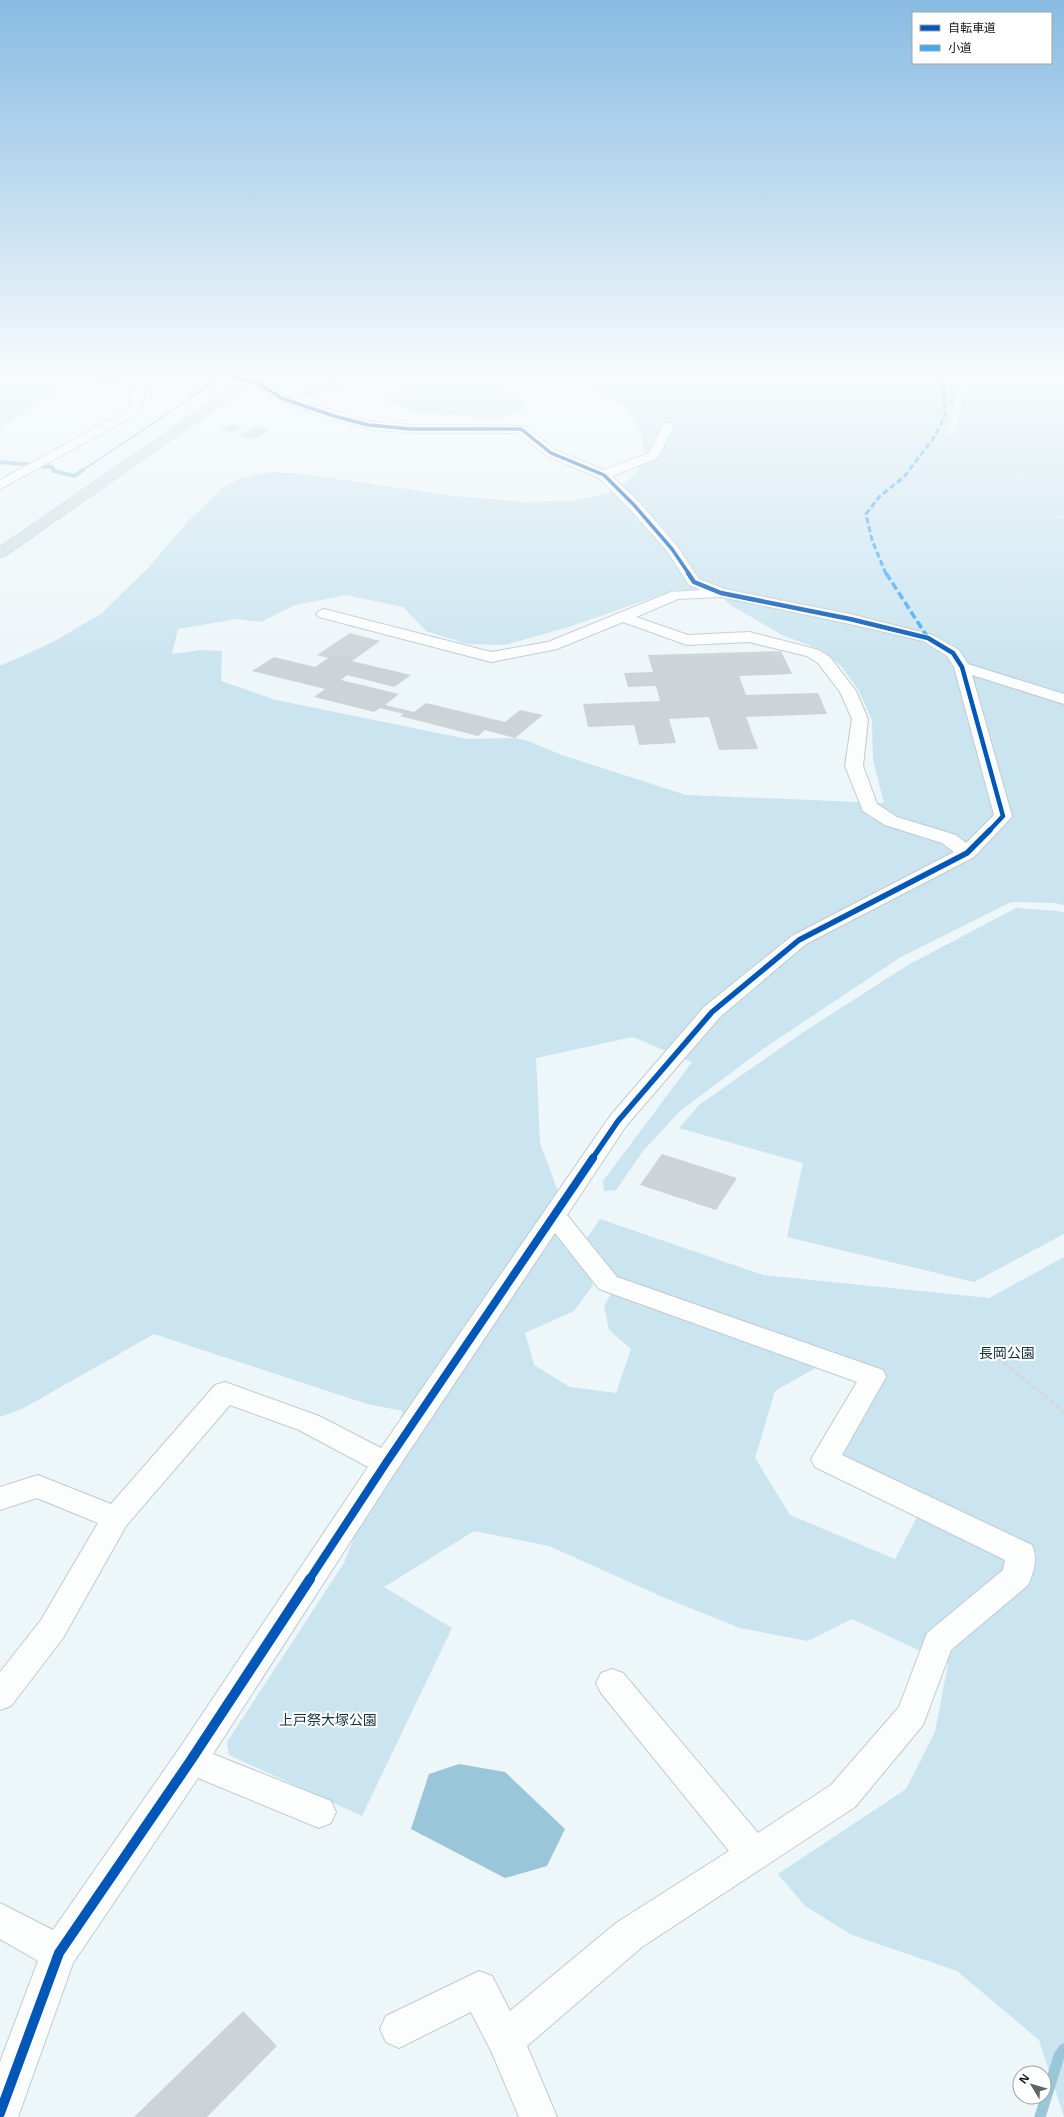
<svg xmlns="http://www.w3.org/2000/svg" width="1064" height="2117" viewBox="0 0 1064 2117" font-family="'Noto Sans','Noto Sans JP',sans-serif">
	<rect width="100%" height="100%" fill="#edf6f9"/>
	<!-- green -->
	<g fill="#cae4f0" fill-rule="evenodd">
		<polygon points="0,373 50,373 69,383 0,428"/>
		<polygon points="417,373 489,373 490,383 524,401 523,409 500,418 416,413 383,399 412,384"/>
		<path d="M586,373H969L968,376L970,373H1064V516L1049,518L1064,517V905L1055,903L1011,902L901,957L763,1049L680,1111L643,1151L616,1190L604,1191L603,1181L692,1062L633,1037L536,1058L540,1143L593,1285L574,1311L525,1333L534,1365L570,1387L616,1393L631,1349L609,1330L604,1306L616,1286L828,1361L775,1391L755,1458L790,1515L895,1559L926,1500L843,1455L884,1370L620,1285L584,1242L600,1219L763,1275L989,1298L1064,1257V2117L1039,2040L957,1971L852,1935L805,1906L778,1874L906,1789L935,1732L948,1664L852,1619L808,1641L740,1628L665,1598L549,1546L474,1531L384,1587L452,1628L362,1816L229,1755L227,1742L344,1563L403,1411L367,1404L154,1334L22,1409L0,1417V666L51,643L101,614L149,567L189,520L222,488L243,477L273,472L303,474L455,496L525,502L572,501L607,493L626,483L637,471L644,453L643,432L627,407L586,387ZM964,383L956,434H946L957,396ZM675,590L720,591L727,603L782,635L822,650L842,667L859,691L872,720L873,760L884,803L686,795L562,755L528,741L515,738L467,739L276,700L221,681L222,651L201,650L172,654L178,629L237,619L261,622L295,605L346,595L403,607L426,631L467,644L504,645L569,627Z"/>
		<polygon points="1016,908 1058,911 1064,913 1064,1234 974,1282 787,1237 803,1163 679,1128 699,1105 805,1031 908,965"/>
	</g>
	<!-- water -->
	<g fill="#99c6d8">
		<polygon points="198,392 201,392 77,475 74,475"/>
		<polygon points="459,1764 505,1772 565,1829 547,1866 505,1878 411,1829 429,1774"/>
	</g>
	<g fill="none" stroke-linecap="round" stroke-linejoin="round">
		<!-- stream-far1 -->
		<g stroke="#99c6d8" stroke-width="4">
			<polyline points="192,396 228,373"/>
			<polyline points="0,462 52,467 54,471 74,476 83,470"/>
		</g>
		<!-- stream -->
		<polyline stroke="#99c6d8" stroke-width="11" points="1040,2117 1059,2056 1064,2049"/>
	</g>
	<!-- building -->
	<g fill="#cdd4d7">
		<polygon points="100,378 117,378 114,385 96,385"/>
		<polygon points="330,381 348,383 341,387 324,385"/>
		<polygon points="310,385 329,388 316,397 296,395"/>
		<polygon points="230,425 242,427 232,433 219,430"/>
		<polygon points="254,427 269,430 254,439 238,436"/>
		<polygon points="350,633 380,641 352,661 411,675 394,687 347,675 341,680 399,694 385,705 414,712 426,703 505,722 520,710 543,715 515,738 485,730 478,736 400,716 404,714 380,708 374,712 314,697 325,689 252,671 274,657 315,667 328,658 317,655"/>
		<polygon points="781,651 792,674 739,676 746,695 818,693 827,714 746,717 758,749 719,750 709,717 669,719 676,743 639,745 634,725 588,727 583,704 660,701 656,686 628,687 624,673 653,672 648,655"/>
		<polygon points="662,1154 737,1178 716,1210 640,1185"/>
		<polygon points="243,2011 277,2046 207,2117 134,2117"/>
	</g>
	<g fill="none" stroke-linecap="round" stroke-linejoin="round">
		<!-- minor casing -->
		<g stroke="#c2cacd" stroke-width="2">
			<g id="minor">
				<polygon points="134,373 146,373 143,404 136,415 0,489 0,480 128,410 131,404"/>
				<path d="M234,375L262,381L285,396L368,421L411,425L525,426L555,450L604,470L649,453L664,423H672L674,426L658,458L612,476L639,502L677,546L699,579L725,589L850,614L933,635L959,650L968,664L1064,694V704L972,675L1012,816L1009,820L974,857L806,944L720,1017L626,1126L567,1215L617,1277L883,1370L886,1377L842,1455L1032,1545C1038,1558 1034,1572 1028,1585L951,1650L923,1725L855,1807L642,1947L527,2046L557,2117H519L492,2053L471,2012L399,2048L386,2042L380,2029L386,2016L479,1971L492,1976L510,2011L616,1923L729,1851L601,1693L596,1683L601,1673L612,1669L623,1673L758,1833L831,1785L899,1707L927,1633L1003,1570L1005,1560L815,1467L811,1459L857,1382L599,1289L555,1233L396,1471L213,1754L331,1801L336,1812L331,1823L319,1828L198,1778L73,1963L18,2117H0V2062L38,1961L0,1939V1903L53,1930L179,1749L368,1467L299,1430L230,1405L126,1526L63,1638L11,1706L0,1710V1672L41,1620L98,1523L37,1498L0,1510V1487L38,1475L111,1504L215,1385L225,1382L319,1416L381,1448L610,1116L704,1007L792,936L954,852L942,843L885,825L863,811L845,766L852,719L840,692L818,663L807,656L749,642L687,645L623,622L557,649L491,662L319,617L316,614L319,611L324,609L491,652L548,642L671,592L701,590L689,585L667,551L629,508L599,478L547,456L518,433H411L368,429L330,419L277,400L254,386L230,380L228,378L230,376ZM721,597L850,624L923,641L947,656L954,667L994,815L966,843L956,835L897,817L877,804L863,766L868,719L856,691L830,657L819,650L749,632L688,635L636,617L678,599Z"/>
			</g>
		</g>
		<!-- highway casing -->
		<g stroke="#ced2d4" stroke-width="2">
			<polygon id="highway" points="253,373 266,373 5,556 0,557 0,547"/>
		</g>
		<!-- path -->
		<polyline stroke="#d5d7d9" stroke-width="3" stroke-dasharray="5 2.5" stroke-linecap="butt" points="992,1353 1064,1412"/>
		<!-- minor -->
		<use href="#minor" fill="#fcfefe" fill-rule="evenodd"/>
		<!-- highway -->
		<use href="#highway" fill="#cedfe5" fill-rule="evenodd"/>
		<!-- quiet-far1 -->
		<polyline stroke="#3fa9f5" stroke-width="3" stroke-dasharray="6 3" stroke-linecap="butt" points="886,574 872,540 866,514 880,496 904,477 935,436 945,415 943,373"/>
		<!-- quiet -->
		<polyline stroke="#3fa9f5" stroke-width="3.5" stroke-dasharray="8 3.5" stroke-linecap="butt" points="886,573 928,638"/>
		<!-- cycleway-far4 casing -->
		<g stroke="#fff" stroke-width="5">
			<polyline id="cycleway-far4" points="234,378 258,383 281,398 334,416 368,425 411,429 521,429 551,453 604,475 634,505 672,549 689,574"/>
		</g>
		<!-- cycleway-far3 casing -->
		<g stroke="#fff" stroke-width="6">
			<polyline id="cycleway-far3" points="688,573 694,582 721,593 850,619 928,638 953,653 962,667 1003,816 989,831"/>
		</g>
		<!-- cycleway-far2 casing -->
		<g stroke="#fff" stroke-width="8">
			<polyline id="cycleway-far2" points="592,1159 618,1121 712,1012 799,940 967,853 990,830"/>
		</g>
		<!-- cycleway-far1 casing -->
		<g stroke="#fff" stroke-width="10">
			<polyline id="cycleway-far1" points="309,1580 386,1463 593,1158"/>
		</g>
		<!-- cycleway casing -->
		<g stroke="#fff" stroke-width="12">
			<polyline id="cycleway" points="0,2113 59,1953 191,1760 310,1579"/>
		</g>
		<!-- cycleway-far4 -->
		<use href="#cycleway-far4" stroke="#0057b8" stroke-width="3.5"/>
		<!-- cycleway-far3 -->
		<use href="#cycleway-far3" stroke="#0057b8" stroke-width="4.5"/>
		<!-- cycleway-far2 -->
		<use href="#cycleway-far2" stroke="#0057b8" stroke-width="5.5"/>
		<!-- cycleway-far1 -->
		<use href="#cycleway-far1" stroke="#0057b8" stroke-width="8"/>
		<!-- cycleway -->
		<use href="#cycleway" stroke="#0057b8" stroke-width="10"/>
	</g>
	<!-- sky -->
	<linearGradient id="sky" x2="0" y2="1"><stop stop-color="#88bbe2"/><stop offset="0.56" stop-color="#f7fbfc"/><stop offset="1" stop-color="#f7fbfc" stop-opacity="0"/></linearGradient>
	<rect width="1064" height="669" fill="url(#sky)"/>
	<g text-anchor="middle" stroke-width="4" stroke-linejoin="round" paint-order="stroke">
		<!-- near-park labels -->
		<g font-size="14" fill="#12303b" stroke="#fff">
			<text x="1007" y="1358">長岡公園</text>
			<text x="328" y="1725">上戸祭大塚公園</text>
		</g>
	</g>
	<!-- legend -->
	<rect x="912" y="12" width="140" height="52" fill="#ffffff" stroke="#a0a3a4"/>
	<rect x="920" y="25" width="20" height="6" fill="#0057b8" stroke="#a0a3a4"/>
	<text x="948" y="32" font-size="12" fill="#11181b">自転車道</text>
	<rect x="920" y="45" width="20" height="6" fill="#3fa9f5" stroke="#a0a3a4"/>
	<text x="948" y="52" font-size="12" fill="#11181b">小道</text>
	<!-- north arrow -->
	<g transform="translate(1032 2085) rotate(308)"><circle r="19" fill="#ffffff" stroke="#a0a3a4"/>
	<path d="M0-3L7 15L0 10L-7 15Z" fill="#5e6669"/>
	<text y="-6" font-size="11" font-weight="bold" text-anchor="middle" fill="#11181b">N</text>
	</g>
</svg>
